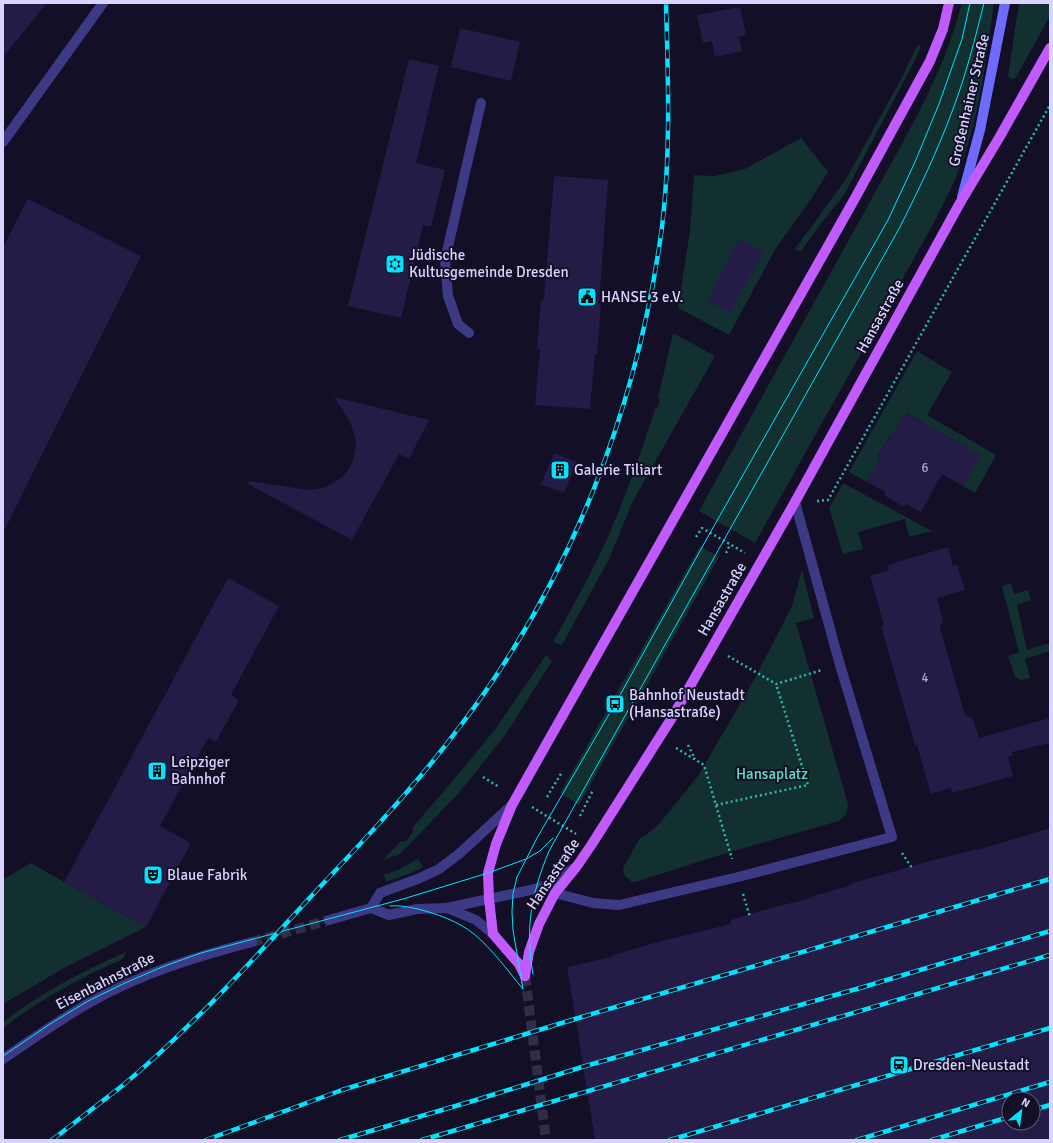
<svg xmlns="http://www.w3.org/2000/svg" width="1053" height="1143" viewBox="0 0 1053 1143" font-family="Signika,sans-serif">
	<rect width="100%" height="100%" fill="#130f26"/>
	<!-- green -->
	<g fill="#12302f">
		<path d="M962,3H994C987,53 981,105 965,153C957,179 943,204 931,228L755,543L699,511C753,413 807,315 861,218C898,150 943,78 962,3Z"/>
		<polygon points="1019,3 1050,3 1050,16 1015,79 1011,79 1008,76"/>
		<polygon points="918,44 921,46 915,60 844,195 823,221 800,252 795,249 846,179 901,79"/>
		<polygon points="801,138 828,172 811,199 776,248 729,335 678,308 690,231 694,175 714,176 745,169"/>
		<path d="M673,333L715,356L633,501L609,559L562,645L553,642C566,619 578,597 590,574C617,522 637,465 655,409H657L660,399L658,398Z"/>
		<polygon points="917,351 952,372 927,415 996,455 975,493 963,486 980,455 906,413 892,436 890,435 877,457 880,459 867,482 849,472"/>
		<polygon points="843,483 932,531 909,537 905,519 858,532 863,549 843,554 829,508"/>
		<polygon points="700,546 719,557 579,805 560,793"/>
		<path d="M802,570L814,618L796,623L848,804C848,812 845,817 839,821L730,852L638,881L632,882L628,879L624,875L623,868L640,838L645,836L659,824L698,776L755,678L792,606Z"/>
		<polygon points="1011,583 1014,594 1028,590 1031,600 1017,605 1027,650 1050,643 1050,651 1025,659 1030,678 1021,680 1015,676 1008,656 1019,652 1002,586"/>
		<polygon points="546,655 552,661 506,734 459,793 400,854 382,861 400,842 406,841 413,832 413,827 457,776 496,728"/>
		<polygon points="418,859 423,867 411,873 386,882 384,875 398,870"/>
		<polygon points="31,863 64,882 146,927 62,969 3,1004 3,882 4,879"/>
		<path d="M126,952L123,959C81,977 40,1000 3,1028V1022C41,993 82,971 126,952Z"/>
	</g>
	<!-- building -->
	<g fill="#241b47" fill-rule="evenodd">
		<polygon points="3,3 47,3 3,57"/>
		<polygon points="740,7 746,35 739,37 742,51 715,57 712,41 703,43 697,15"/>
		<polygon points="460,28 520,42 511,81 451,67"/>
		<polygon points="409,59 439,66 416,163 445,170 431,227 423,225 401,318 348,306"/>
		<polygon points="554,176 608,180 599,304 601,304 597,354 595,354 590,409 535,405 540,349 537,349 541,299 544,300"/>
		<polygon points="28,199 141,256 3,533 3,248"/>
		<polygon points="740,239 764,252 730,313 707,300"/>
		<polygon points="334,397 429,420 409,459 399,454 352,540 248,484 249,481 308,490 317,489 326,487 342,477 349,469 353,460 355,451 356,441 354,433 350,422"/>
		<polygon points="905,413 981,455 963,486 942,474 921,512 906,504 904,507 884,495 886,492 867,482 880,459 877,458 890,435 892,436"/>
		<polygon points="554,453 577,462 564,493 541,484"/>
		<polygon points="948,547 953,566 957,565 965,590 937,598 943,620 940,628 965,715 973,719 979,738 1050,718 1050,743 1012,752 1012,756 1008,757 1013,776 952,793 951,788 931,794 917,745 915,745 881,626 884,625 870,576 889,570 888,565"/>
		<polygon points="228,578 279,606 231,695 239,700 216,742 208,738 160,826 191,843 146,927 64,882"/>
		<path d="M1050,828V1140H595L567,967L612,957L611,956L654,943L731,924V920L771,908L811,898V897L851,885L850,884L930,861L977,849L978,850ZM1009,1099H1033V1123H1009Z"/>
	</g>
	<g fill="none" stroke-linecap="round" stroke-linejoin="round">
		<!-- tertiary-tunnel -->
		<polyline stroke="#312d47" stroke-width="10" stroke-dasharray="10 5" stroke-linecap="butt" points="252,942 329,920"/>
		<!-- primary-tunnel -->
		<polyline stroke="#312d47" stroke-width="10" stroke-dasharray="10 5" stroke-linecap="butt" points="525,976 546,1140"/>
		<!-- path -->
		<g stroke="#2fb8b0" stroke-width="2.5" stroke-dasharray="2 3" stroke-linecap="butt">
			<polyline points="817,501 828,500 1050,105"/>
			<polyline points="696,537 702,528 745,553"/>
			<polyline points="726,553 730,545"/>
			<polyline points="728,656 776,684 822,670"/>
			<polyline points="688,745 695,759"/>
			<polyline points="676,748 704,765 732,859"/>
			<polyline points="483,777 499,787"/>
			<polyline points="547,797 562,772"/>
			<polyline points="716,805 808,785 776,684"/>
			<polyline points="532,807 576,834"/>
			<polyline points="580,816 593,790"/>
			<polyline points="902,853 912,868"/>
			<polyline points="743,894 750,917"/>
		</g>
		<!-- service -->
		<g stroke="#3d3a85" stroke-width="10">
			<polyline points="3,142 103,3"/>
			<polyline points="469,333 458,324 448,296 445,260 481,103"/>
			<polyline points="555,893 593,903 619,905 738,877 892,837 840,665 795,502"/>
		</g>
		<!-- tertiary -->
		<g stroke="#3d3a85" stroke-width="10">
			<polyline points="371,908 380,893 420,878 439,869 459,854 512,805"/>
			<polyline points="447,908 535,889 553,883 574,868"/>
			<polyline points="329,920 371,908 389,915 417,909 447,908 476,920 493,934"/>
			<path d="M3,1059C31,1040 58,1021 87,1004C139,974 195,957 252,942"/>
		</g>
		<!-- secondary -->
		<polyline stroke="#6f6bff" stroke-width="10" points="962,197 980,130 1005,3"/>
		<!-- primary -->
		<g stroke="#c25bff" stroke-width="10">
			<polyline points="525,976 519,964 493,934 489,899 488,873 496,844 512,805 854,200 930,61 943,29 949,3"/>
			<polyline points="525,976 529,952 539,924 555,893 577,866 592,844 673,716 795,502 960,203 999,138 1050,48"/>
		</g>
		<!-- tram -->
		<g stroke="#00e5ff" stroke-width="1">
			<path d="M390,906C400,905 408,907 418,909C437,914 458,921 474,934C493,950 508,971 523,989"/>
			<path d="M533,974C525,927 531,895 549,851L900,227C919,189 938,150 953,109C966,75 975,39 984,3"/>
			<polyline points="523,989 513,930 512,912 513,894 517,877 537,838 615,704 710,533 888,220 915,162 939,104 962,39 970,3"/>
			<polyline points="3,1056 50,1024 88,1001 125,983 162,967 201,953 403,899 488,873 526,859 540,851 553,838"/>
		</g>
		<!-- rail casing -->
		<g stroke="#00e5ff" stroke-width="4.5">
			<g id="rail">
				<polyline points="1033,1110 1050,1105"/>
				<path d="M52,1140C75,1122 99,1104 122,1086C146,1066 170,1044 192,1022C236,980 277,933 318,889C368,836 418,783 461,725C571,580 638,407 662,227C671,153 668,77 666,3"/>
				<polyline points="206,1140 342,1090 575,1019 1050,879"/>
				<polyline points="340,1140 476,1100 582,1067 860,988 1050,931"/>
				<polyline points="422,1140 1050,955"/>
				<polyline points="670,1140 1050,1028"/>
				<polyline points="857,1140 1050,1082"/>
				<polyline points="932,1140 1009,1117"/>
			</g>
		</g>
		<!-- rail -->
		<use href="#rail" stroke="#130f26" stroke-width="3" stroke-dasharray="9" stroke-linecap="butt"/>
	</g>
	<!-- icons -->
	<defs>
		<g id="synagogue-square" transform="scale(1)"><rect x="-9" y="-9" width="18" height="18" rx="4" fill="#00e5ff" stroke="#130f26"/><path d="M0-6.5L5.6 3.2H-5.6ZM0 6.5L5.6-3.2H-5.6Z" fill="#111"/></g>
		<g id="civic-square" transform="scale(1)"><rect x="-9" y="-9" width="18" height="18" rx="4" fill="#00e5ff" stroke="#130f26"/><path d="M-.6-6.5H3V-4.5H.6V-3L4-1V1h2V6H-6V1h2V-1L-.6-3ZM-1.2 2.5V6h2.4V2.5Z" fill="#111"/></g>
		<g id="building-square" transform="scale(1)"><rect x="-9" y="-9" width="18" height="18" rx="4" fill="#00e5ff" stroke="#130f26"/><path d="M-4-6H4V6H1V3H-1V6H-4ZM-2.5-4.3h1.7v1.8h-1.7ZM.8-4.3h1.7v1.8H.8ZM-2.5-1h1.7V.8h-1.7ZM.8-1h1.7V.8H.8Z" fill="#111"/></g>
		<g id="bus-square" transform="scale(1)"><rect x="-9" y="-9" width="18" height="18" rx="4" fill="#00e5ff" stroke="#130f26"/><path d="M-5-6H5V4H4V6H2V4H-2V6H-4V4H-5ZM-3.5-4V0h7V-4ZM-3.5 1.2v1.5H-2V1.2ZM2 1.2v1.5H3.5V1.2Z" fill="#111"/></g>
		<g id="theatre-square" transform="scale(1)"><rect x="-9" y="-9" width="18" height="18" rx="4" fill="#00e5ff" stroke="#130f26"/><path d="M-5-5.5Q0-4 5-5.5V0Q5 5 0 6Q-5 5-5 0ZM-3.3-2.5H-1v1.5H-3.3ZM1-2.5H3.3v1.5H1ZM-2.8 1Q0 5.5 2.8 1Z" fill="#111"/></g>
		<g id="station-square" transform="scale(1)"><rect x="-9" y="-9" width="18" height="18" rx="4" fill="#00e5ff" stroke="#130f26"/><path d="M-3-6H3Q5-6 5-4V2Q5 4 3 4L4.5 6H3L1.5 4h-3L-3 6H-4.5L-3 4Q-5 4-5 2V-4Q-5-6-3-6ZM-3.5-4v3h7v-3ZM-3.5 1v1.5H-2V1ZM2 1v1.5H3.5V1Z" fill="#111"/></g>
	</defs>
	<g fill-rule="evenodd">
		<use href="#synagogue-square" x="395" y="264"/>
		<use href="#civic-square" x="587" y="297"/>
		<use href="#building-square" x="560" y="470"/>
		<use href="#bus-square" x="615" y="704"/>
		<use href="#building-square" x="157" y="771"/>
		<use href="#theatre-square" x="153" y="875"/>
		<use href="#station-square" x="899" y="1065"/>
	</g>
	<g text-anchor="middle" stroke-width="4" stroke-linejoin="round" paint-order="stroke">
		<!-- number labels -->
		<g font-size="13" fill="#aca6d1">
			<text x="925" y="472">6</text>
			<text x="925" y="682">4</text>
		</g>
		<!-- street labels -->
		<g font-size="15" fill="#d9d4ff" stroke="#130f26">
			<text transform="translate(969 100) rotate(-77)" y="5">Großenhainer Straße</text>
			<text transform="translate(880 316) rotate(-61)" y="5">Hansastraße</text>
			<text transform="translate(722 599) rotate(-60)" y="5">Hansastraße</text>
			<text transform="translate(553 874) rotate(-56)" y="5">Hansastraße</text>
			<text transform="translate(105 981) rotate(-27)" y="5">Eisenbahnstraße</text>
		</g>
		<!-- poi labels -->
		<g font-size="15" fill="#d9d4ff" stroke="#130f26" text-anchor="start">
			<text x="409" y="260">Jüdische<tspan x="409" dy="17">Kultusgemeinde Dresden</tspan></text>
			<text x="601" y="302">HANSE 3 e.V.</text>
			<text x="574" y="475">Galerie Tiliart</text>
			<text x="629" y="700">Bahnhof Neustadt<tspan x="629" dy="17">(Hansastraße)</tspan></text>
			<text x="171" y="767">Leipziger<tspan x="171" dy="17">Bahnhof</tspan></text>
			<text x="167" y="880">Blaue Fabrik</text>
			<text x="913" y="1070">Dresden-Neustadt</text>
		</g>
		<!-- park labels -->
		<g font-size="15" fill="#5fe0c0" stroke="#130f26">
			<text x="772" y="779">Hansaplatz</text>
		</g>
	</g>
	<!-- border -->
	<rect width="1053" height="1143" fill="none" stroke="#d9d4ff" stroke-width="8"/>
	<!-- north arrow -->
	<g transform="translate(1021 1111) rotate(29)"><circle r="19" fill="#130f26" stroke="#625e7d"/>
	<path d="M0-3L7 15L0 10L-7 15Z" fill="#00e5ff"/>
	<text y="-6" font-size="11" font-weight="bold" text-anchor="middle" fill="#d9d4ff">N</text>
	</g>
</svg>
